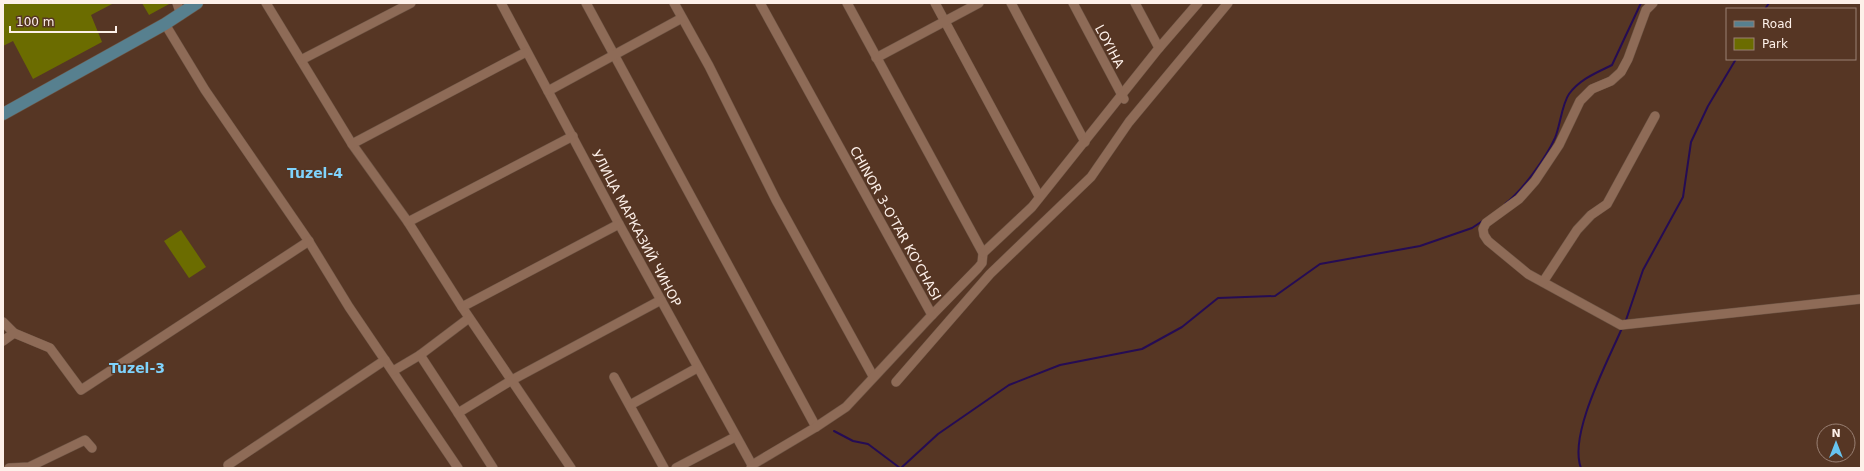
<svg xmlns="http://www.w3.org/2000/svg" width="1864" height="471" viewBox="0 0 1864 471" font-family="'DejaVu Sans',sans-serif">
	<rect width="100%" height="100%" fill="#563624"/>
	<!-- green -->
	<g fill="#6b6c00">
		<polygon points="3,3 114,3 91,15 102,42 33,79 13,41 3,46"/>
		<polygon points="142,3 171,3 149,15"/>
		<polygon points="181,230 206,267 189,278 164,241"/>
	</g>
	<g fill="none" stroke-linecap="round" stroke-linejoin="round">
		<!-- stream -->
		<g stroke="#250c54" stroke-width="2">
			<polyline points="1765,9 1769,3"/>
			<path d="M1505,204C1522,191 1546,158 1555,138C1560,126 1562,104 1569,94C1580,79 1596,73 1612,65L1641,3"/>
			<polyline points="1626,320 1643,270 1683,197 1691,142 1708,106 1736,59"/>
			<polyline points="834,431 853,441 868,444 900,468"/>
			<polyline points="901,468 938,434 1009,385 1060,365 1142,349 1182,327 1218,298 1275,296 1320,264 1420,246 1472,228 1484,220"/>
			<path d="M1581,468C1568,435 1608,361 1622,328"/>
		</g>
		<!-- minor casing -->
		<g stroke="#6d5444" stroke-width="10">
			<g id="minor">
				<polyline points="177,3 181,15"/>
				<polyline points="266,3 352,144 408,222 462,307 571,468"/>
				<polyline points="501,3 619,224 752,465"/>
				<polyline points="586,3 816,427"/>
				<polyline points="674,3 709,66 776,200 873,376"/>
				<polyline points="847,3 983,253 982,263 978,268 932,315"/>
				<polyline points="935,3 1039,196"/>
				<polyline points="1011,3 1085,142"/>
				<polyline points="1073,3 1124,99"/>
				<polyline points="1135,3 1159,48"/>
				<polyline points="1653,3 1646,10 1628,59 1621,72 1611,81 1592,89 1580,101 1559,145 1535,181 1519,199 1486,223 1483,229 1484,235 1488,241 1528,274 1621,325 1861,299"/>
				<polyline points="165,24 205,90 308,240 349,307 458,468"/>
				<polyline points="876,58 979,3"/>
				<polyline points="301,60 411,3"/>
				<polyline points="548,91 682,18"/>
				<polyline points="352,144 526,52"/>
				<polyline points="408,222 573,136"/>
				<polyline points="983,253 1032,207 1159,48 1198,3"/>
				<polyline points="1543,282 1577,230 1591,215 1607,204 1655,116"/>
				<polyline points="462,307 619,224"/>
				<polyline points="3,322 14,333 50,348 81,390 309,241"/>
				<polyline points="3,341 14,333"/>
				<polyline points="420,355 458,413 512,380 661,300"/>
				<polyline points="393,371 420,355 469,318"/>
				<polyline points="614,377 664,468"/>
				<polyline points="896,382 990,274 1091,177 1129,122 1228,3"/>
				<polyline points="630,405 697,368"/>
				<polyline points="458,413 493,468"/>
				<polyline points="228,465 385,360"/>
				<polyline points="9,468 29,467 85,440 92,448"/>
				<polyline points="676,468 735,437"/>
				<polyline points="751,468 752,465 816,427 846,407 932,315 760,3"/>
			</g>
		</g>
		<!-- major casing -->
		<g stroke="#6d5444" stroke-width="13">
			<polyline id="major" points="3,114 165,24 197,3"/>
		</g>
		<!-- minor -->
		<use href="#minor" stroke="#8e6b57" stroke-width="9"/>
		<!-- major -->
		<use href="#major" stroke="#57808f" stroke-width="12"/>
	</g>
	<g text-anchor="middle" stroke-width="3" stroke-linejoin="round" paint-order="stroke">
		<!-- street labels -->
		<g font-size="13" fill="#fdf0e9" stroke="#563624">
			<text transform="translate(1110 46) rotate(62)" y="5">LOYIHA</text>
			<text transform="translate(896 223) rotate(61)" y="5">CHINOR 3-O'TAR KO'CHASI</text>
			<text transform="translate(637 228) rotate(62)" y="5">УЛИЦА МАРКАЗИЙ ЧИНОР</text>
		</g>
		<!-- neighbourhood labels -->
		<g font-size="14" font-weight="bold" fill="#7fd3fc" stroke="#563624">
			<text x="315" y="178">Tuzel-4</text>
			<text x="137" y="373">Tuzel-3</text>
		</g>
	</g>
	<!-- border -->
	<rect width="1864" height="471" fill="none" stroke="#fdf0e9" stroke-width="8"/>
	<!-- legend -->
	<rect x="1726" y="8" width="130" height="52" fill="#563624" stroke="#998073"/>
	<rect x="1734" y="21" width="20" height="6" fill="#57808f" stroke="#998073"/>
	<text x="1762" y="28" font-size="12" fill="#fdf0e9">Road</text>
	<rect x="1734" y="38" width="20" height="12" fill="#6b6c00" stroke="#998073"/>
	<text x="1762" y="48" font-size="12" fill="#fdf0e9">Park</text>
	<!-- north arrow -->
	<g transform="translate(1836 443)"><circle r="19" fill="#563624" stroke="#998073"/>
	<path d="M0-3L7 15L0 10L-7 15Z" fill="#67c4f0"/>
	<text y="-6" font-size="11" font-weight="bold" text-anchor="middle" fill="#fdf0e9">N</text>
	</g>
	<!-- scale -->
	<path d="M10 26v6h106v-6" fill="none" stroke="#fdf0e9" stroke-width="2"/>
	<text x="16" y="26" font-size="12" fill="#fdf0e9" stroke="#563624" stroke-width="3" paint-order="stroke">100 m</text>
</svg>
